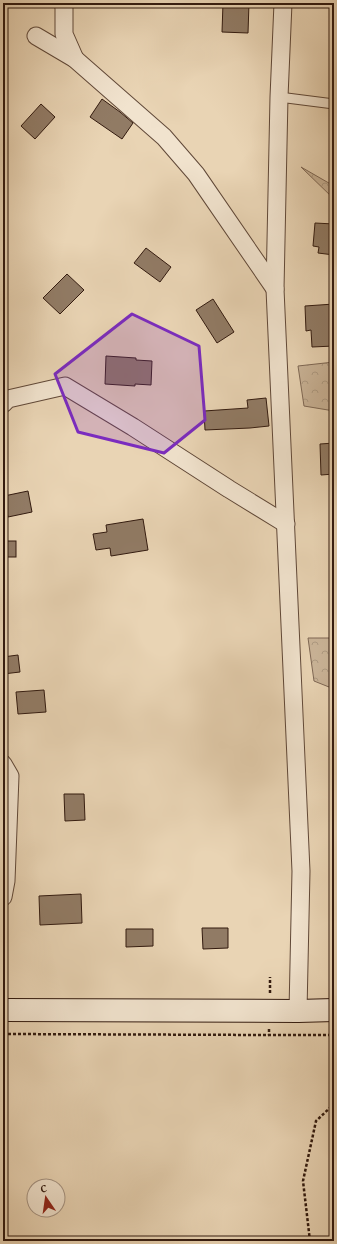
<svg xmlns="http://www.w3.org/2000/svg" width="337" height="1244" viewBox="0 0 337 1244" font-family="'Gentium Book Plus',serif">
	<defs>
		<pattern id="forest-crowns" width="20" height="18" patternUnits="userSpaceOnUse"><rect width="20" height="18" fill="#cab498"/><path d="M2 6a3 3 0 1 1 6 0M12 15a3 3 0 1 1 6 0" fill="none" stroke="#ae9a82"/></pattern>
	</defs>
	<rect width="100%" height="100%" fill="#e9d4b4"/>
	<filter id="stains"><feTurbulence type="fractalNoise" baseFrequency=".005" numOctaves="4"/><feColorMatrix values="0 0 0 0 .2 0 0 0 0 .09 0 0 0 0 .02 0 0 0 .5 -.17"/></filter>
	<radialGradient id="worn" r=".72"><stop offset=".6" stop-color="#630" stop-opacity="0"/><stop offset="1" stop-color="#630" stop-opacity=".3"/></radialGradient>
	<!-- forest -->
	<g fill="url(#forest-crowns)" stroke="#7e6754">
		<polygon points="301,167 334,186 334,199"/>
		<polygon points="334,362 334,411 304,406 298,366"/>
		<polygon points="334,628 334,689 314,681 308,638 330,638"/>
	</g>
	<!-- building -->
	<g fill="#917b65" stroke="#321a0f">
		<polygon points="223,3 249,3 248,33 222,32"/>
		<polygon points="102,99 120,112 133,123 122,139 90,117"/>
		<polygon points="41,104 55,117 35,139 21,126"/>
		<polygon points="315,223 334,224 334,255 318,253 319,247 313,246"/>
		<polygon points="146,248 171,267 160,282 134,263"/>
		<polygon points="67,274 84,290 60,314 43,298"/>
		<polygon points="213,299 234,332 217,343 196,310"/>
		<polygon points="334,304 334,346 312,347 311,330 306,331 305,306"/>
		<polygon points="106,356 136,358 136,360 152,361 151,385 135,384 135,386 105,384"/>
		<polygon points="266,398 269,426 250,428 205,430 204,411 248,408 247,400"/>
		<polygon points="334,443 334,474 321,475 320,444"/>
		<polygon points="28,491 32,512 8,517 4,496"/>
		<polygon points="143,519 148,550 111,556 110,548 96,550 93,534 107,532 106,525"/>
		<rect x="3" y="541" width="13" height="16"/>
		<polygon points="18,655 20,672 3,674 3,657"/>
		<polygon points="44,690 46,712 18,714 16,692"/>
		<polygon points="64,794 84,794 85,820 65,821"/>
		<polygon points="81,894 82,923 40,925 39,896"/>
		<polygon points="202,928 228,928 228,948 203,949"/>
		<polygon points="126,929 153,929 153,946 126,947"/>
	</g>
	<g fill="none" stroke-linecap="round" stroke-linejoin="round">
		<!-- lane casing -->
		<g stroke="#604838" stroke-width="11">
			<polyline id="lane" points="279,97 334,104"/>
		</g>
		<!-- street casing -->
		<g stroke="#604838" stroke-width="19">
			<g id="street">
				<polyline points="63,3 64,8 64,34 75,59"/>
				<polyline points="283,3 279,97 275,289 301,871 298,1011"/>
				<polyline points="36,36 75,59 164,137 196,174 275,289"/>
				<polyline points="3,404 8,399 65,386 133,427 229,489 286,524"/>
				<polyline points="3,764 10,776 6,881 3,897"/>
			</g>
		</g>
		<!-- secondary casing -->
		<g stroke="#321a0f" stroke-width="24">
			<polyline id="secondary" points="3,1010 298,1011 334,1010"/>
		</g>
		<!-- path -->
		<g stroke="#321a0f" stroke-width="2.5" stroke-dasharray="3 2" stroke-linecap="butt">
			<polyline points="270,993 270,977"/>
			<polyline points="269,1029 269,1035 334,1035"/>
			<polyline points="3,1034 269,1035"/>
			<polyline points="310,1241 303,1181 316,1121 334,1104"/>
		</g>
		<!-- lane -->
		<use href="#lane" stroke="#f1e3ce" stroke-width="9"/>
		<!-- street -->
		<use href="#street" stroke="#f1e3ce" stroke-width="17"/>
		<!-- secondary -->
		<use href="#secondary" stroke="#f1e3ce" stroke-width="22"/>
	</g>
	<!-- marked area -->
	<path fill="#7b2cbf" fill-opacity="0.2" stroke="#7b2cbf" stroke-width="3" stroke-linejoin="round" d="M132,314L199,346L205,420L164,453L78,432L55,374Z"/>
	<!-- margin -->
	<rect width="337" height="1244" fill="none" stroke="#e9d4b4" stroke-width="16"/>
	<rect x="4" y="4" width="329" height="1236" fill="none" stroke="#321a0f" stroke-width="2"/>
	<rect x="8" y="8" width="321" height="1228" fill="none" stroke="#321a0f"/>
	<!-- north arrow -->
	<g transform="translate(46 1198) rotate(347)"><circle r="19" fill="#f1e3ce" stroke="#a59382"/>
	<path d="M0-3L7 15L0 10L-7 15Z" fill="#8f2418"/>
	<text y="-6" font-size="11" font-weight="bold" text-anchor="middle" fill="#321a0f">С</text>
	</g>
	<rect width="100%" height="100%" filter="url(#stains)"/>
	<rect width="100%" height="100%" fill="url(#worn)"/>
</svg>
